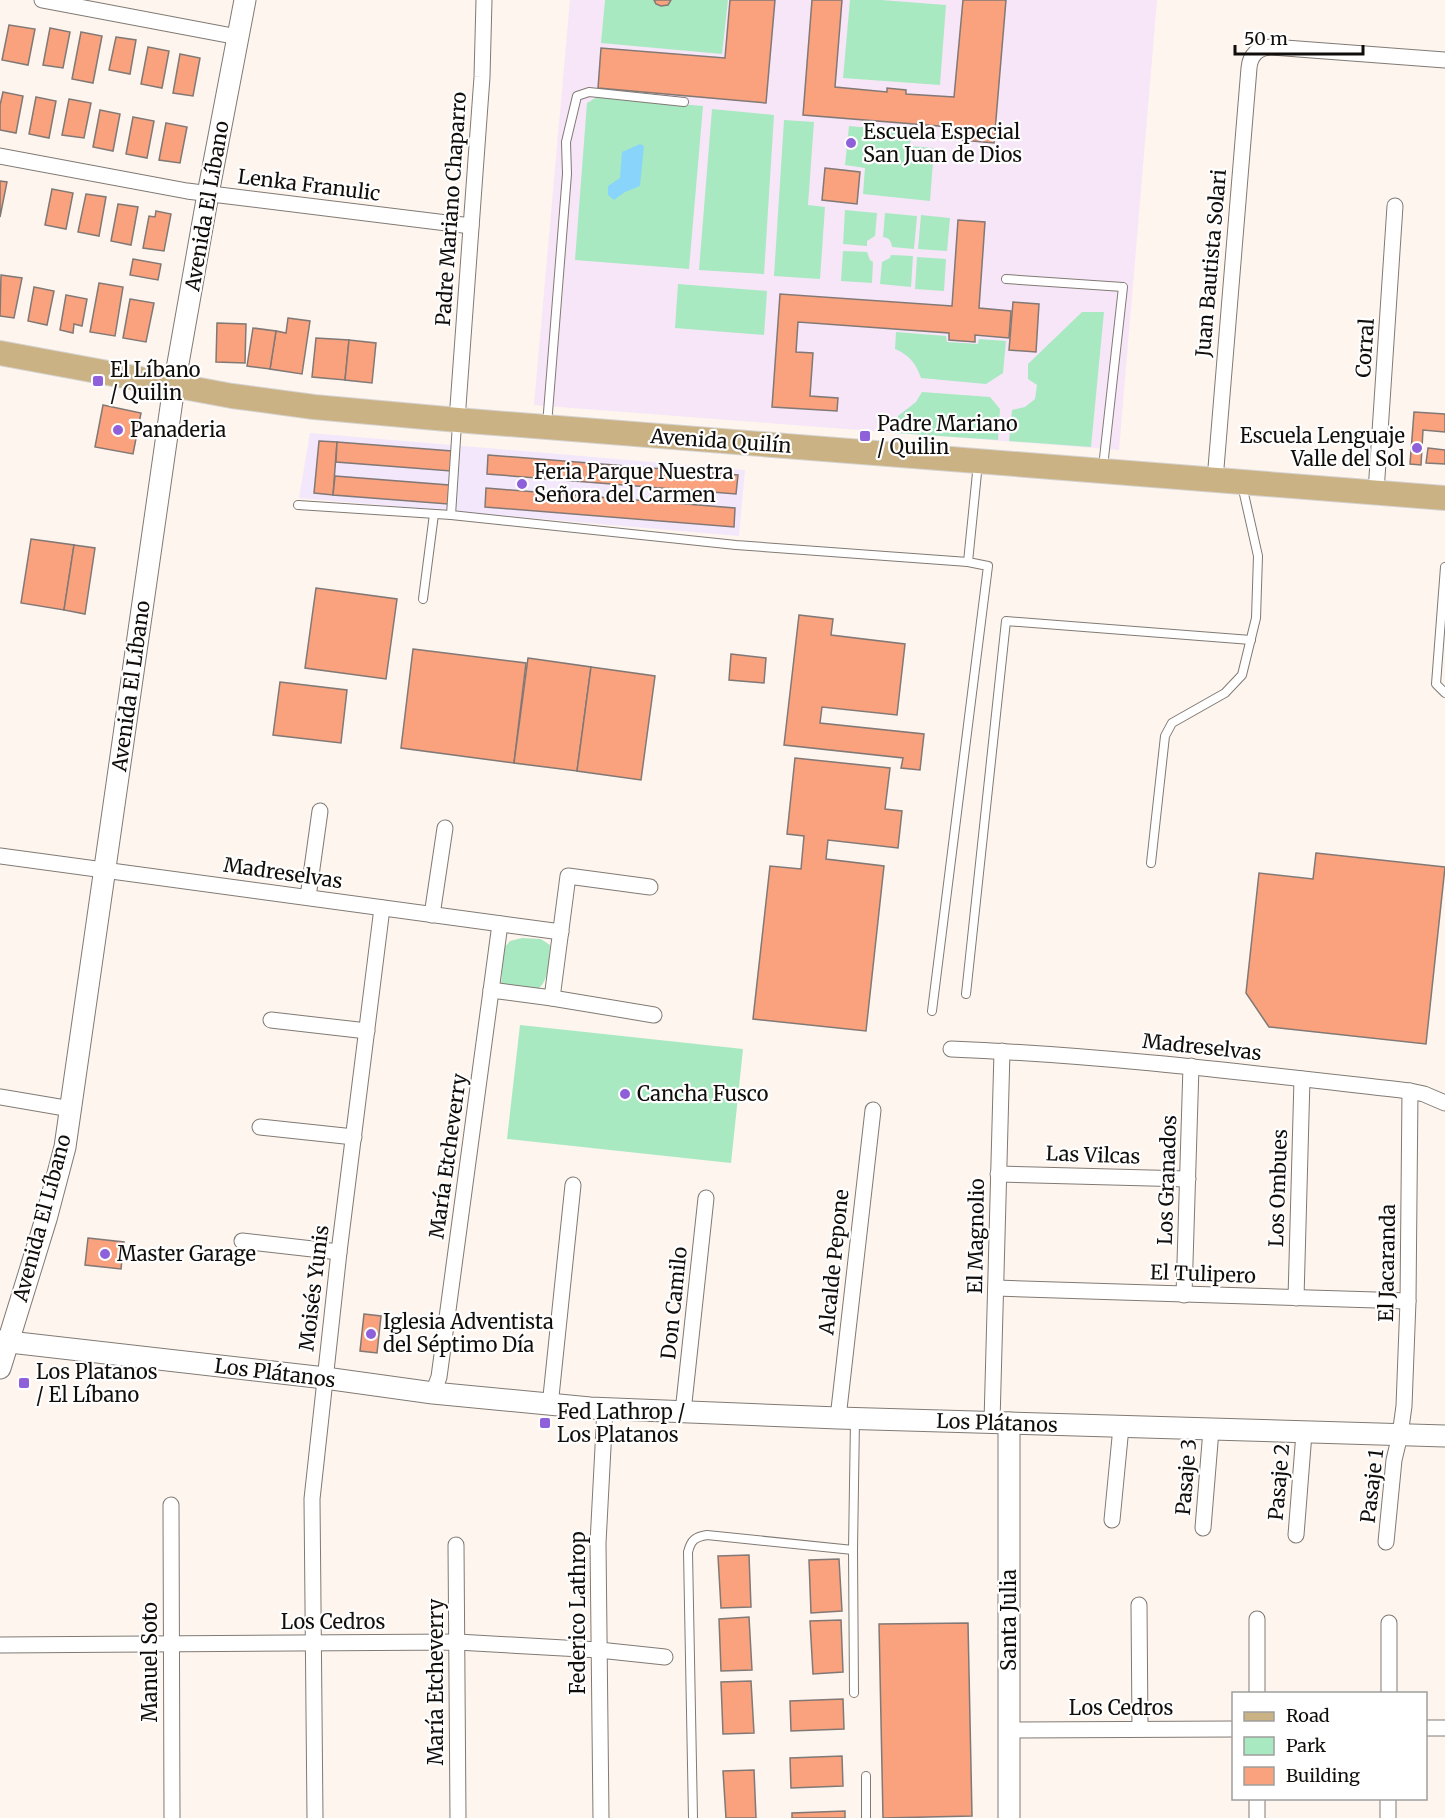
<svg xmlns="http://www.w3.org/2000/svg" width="1445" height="1818" viewBox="0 0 1445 1818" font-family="Merriweather,serif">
	<rect width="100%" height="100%" fill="#fdf5ee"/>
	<!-- commercial -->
	<polygon fill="#f3e7fc" points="310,433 745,470 739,536 299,498"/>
	<!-- education -->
	<polygon fill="#f7e6f8" points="570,0 1157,0 1119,450 534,405"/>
	<!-- green -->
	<g fill="#a8e9c2">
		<polygon points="605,0 728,0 722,54 601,43"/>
		<polygon points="850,0 881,0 946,5 940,85 843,78"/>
		<polygon points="597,97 703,106 689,269 575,260 587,103"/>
		<polygon points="712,109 774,115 764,274 699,270"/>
		<polygon points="784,120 814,122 808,205 825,207 820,279 774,276"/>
		<polygon points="849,126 911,132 910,146 934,148 930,201 863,194 865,168 845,165"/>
		<polygon points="845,210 877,213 875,236 867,241 867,246 843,244"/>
		<path d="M885,213L917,216L914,249L892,247C891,240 889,238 883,237Z"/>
		<polygon points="921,215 950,218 947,251 918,249"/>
		<polygon points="843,251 867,252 870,260 873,262 872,283 841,281"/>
		<polygon points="891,255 913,256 911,287 880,284 882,262 890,258"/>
		<polygon points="917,257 946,259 944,291 915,289"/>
		<polygon points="678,284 767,291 764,335 675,328"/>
		<polygon points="1082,312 1104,312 1091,447 1009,441 1012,410 1025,407 1035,399 1037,385 1028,379 1028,364"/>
		<path d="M896,332L946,336L947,342L978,344L979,339L1006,341L1003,373L986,384L921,378C916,363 909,355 895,349Z"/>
		<polygon points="922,392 990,397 1000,409 998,440 896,433 898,416 916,402"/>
		<path d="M522,938L541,939L550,945C549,961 550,981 536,991L501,985L504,948L510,941Z"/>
		<polygon points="520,1025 743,1049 731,1163 507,1139"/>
	</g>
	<!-- water -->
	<polygon fill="#89d4fb" points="640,144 644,146 640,186 625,192 614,200 608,195 608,186 620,178 622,152"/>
	<!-- building -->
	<g fill="#f9a27d" stroke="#827875" stroke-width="1.5">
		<polygon points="654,0 671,0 668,5 661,6 656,4"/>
		<polygon points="730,0 775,0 766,103 598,88 601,48 725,58"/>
		<polygon points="812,0 842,0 835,87 887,92 887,88 906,90 906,94 954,97 963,0 1006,0 994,143 950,139 951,127 803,115"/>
		<polygon points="9,25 35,29 28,65 2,60"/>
		<polygon points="50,28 70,32 63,68 43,65"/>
		<polygon points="81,32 102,36 93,83 72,79"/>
		<polygon points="116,37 136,40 130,74 109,70"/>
		<polygon points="148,47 169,51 162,88 141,84"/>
		<polygon points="180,54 200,58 193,96 173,93"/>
		<polygon points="3,92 23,96 16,133 0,130 0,105"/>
		<polygon points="36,97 56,101 49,138 29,134"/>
		<polygon points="69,99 91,103 84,138 62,135"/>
		<polygon points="100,110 120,114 113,151 93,147"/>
		<polygon points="133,117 154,121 147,158 126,154"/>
		<polygon points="166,123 187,127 180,163 159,160"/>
		<polygon points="825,168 860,172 857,204 822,200"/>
		<polygon points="0,181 7,182 0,217"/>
		<polygon points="52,189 73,193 66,229 45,225"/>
		<polygon points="86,194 106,197 99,236 78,232"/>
		<polygon points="118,204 138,207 131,245 111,241"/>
		<polygon points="156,211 171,214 164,251 143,248 149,216 155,217"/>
		<polygon points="958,220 985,222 979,308 1011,311 1009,338 975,335 975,342 949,340 949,333 798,322 796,352 813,353 810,396 838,398 837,411 772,407 780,294 952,306"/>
		<polygon points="133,259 161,264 158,280 130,275"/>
		<polygon points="1,275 22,278 14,318 0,316"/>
		<polygon points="99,283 123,287 115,336 90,332"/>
		<polygon points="34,287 54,291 47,325 28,321"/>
		<polygon points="66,295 87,299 82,326 74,324 73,333 60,330"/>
		<polygon points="130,299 154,303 146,342 123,338"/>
		<polygon points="1013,302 1039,304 1036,352 1009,350"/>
		<polygon points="288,318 310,321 302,374 270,369 276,331 286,333"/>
		<polygon points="217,323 246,324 245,363 216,362"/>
		<polygon points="253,328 276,331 270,369 247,366"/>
		<polygon points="316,338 349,340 345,380 312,377"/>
		<polygon points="349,340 376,343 372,383 345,380"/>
		<polygon points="103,405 141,413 133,454 95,447"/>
		<polygon points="1414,412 1445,414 1445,432 1423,430 1421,465 1410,464"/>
		<polygon points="319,441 337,442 333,495 314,493"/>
		<polygon points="337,442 452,451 451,471 336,462"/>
		<polygon points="1428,448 1445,450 1445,464 1426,463"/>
		<polygon points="488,455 738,475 736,494 487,474"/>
		<polygon points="335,476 449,485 448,504 333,495"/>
		<polygon points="486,488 735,508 734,527 485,507"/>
		<polygon points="31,539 74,545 64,610 21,603"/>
		<polygon points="74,545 95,548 85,614 64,610"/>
		<polygon points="316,588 397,599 386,679 305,668"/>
		<polygon points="799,615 833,619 831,635 905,644 897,715 822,707 820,723 924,734 920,770 901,768 903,758 784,745"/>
		<polygon points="413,649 526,663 514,763 401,748"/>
		<polygon points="731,654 766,658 764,683 729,680"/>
		<polygon points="528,658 591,667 577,771 514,763"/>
		<polygon points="591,667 655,676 641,780 577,771"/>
		<polygon points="280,682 347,690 341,743 273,735"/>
		<polygon points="795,758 890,768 885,809 902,811 898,848 828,840 826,859 884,866 866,1031 753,1019 770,866 801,869 804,836 787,834"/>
		<polygon points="1316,853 1445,867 1426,1044 1269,1027 1246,993 1259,873 1313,879"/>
		<polygon points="88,1238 124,1242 121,1269 85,1265"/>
		<polygon points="364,1314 381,1316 377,1353 360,1351"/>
		<polygon points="749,1555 751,1607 721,1608 718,1556"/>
		<polygon points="839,1559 842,1611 811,1613 809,1560"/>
		<polygon points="749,1617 752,1670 721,1671 719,1619"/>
		<polygon points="841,1620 843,1672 813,1674 810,1621"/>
		<polygon points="968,1623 972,1816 883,1818 879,1624"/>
		<polygon points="751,1681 754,1733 723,1734 721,1682"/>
		<polygon points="843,1699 844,1729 791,1731 790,1701"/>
		<polygon points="842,1756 843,1786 791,1788 790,1758"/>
		<polygon points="754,1770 756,1818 726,1818 723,1771"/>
		<polygon points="845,1811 845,1818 792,1818 792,1813"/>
	</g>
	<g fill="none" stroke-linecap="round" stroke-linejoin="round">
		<!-- lane casing -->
		<g stroke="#817a74" stroke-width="10">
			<g id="lane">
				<polyline points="1006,279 1123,287 1103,467"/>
				<polyline points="547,425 567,174 566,142 577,96 589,92 684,102"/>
				<polyline points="298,505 451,515 736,545 968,562"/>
				<polyline points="451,515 457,424"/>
				<polyline points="1445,567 1436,684 1445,693"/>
				<polyline points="423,599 434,514"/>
				<polyline points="1151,863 1165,736 1172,723 1225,693 1242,675 1256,618 1258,556 1242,485"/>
				<polyline points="966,994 1006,621 1251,640"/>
				<polyline points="932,1011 988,566 968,562 978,463"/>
				<polyline points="854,1693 853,1550 855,1419"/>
				<path d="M693,1818L688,1552C691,1540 695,1537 707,1535L853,1550"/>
				<polyline points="866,1818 866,1776"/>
			</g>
		</g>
		<!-- street casing -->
		<g stroke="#817a74" stroke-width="17">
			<g id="street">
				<polyline points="42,0 238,37"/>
				<polyline points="0,156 187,191 471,226"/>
				<polyline points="457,420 482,77 484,0"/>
				<path d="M1215,480L1249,68C1250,55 1258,47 1272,47L1445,60"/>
				<polyline points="1376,492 1395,206"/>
				<polyline points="0,856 561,932"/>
				<polyline points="308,897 320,811"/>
				<polyline points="432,915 445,828"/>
				<polyline points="491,990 552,998 654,1015"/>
				<polyline points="552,998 568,876 650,887"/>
				<polyline points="271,1020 367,1031"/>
				<path d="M951,1049C1105,1055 1258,1074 1410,1091L1424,1094L1445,1103"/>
				<polyline points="0,1097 71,1109"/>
				<polyline points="260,1127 354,1137"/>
				<polyline points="998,1174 1188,1179"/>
				<polyline points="242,1241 339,1252"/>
				<polyline points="996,1288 1408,1301"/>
				<polyline points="1184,1295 1191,1066"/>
				<polyline points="1296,1298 1302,1079"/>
				<polyline points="433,1393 439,1377 500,924"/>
				<polyline points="550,1406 573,1185"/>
				<polyline points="683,1412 706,1198"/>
				<polyline points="838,1418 873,1110"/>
				<polyline points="992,1422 1002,1051"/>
				<polyline points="171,1505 172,1818"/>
				<polyline points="1112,1520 1121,1427"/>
				<polyline points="1203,1528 1211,1430"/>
				<polyline points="1296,1535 1304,1433"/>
				<polyline points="1386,1542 1394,1460 1400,1435 1404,1406 1408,1301 1410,1091"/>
				<polyline points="456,1545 458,1818"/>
				<polyline points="1139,1605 1140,1729"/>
				<polyline points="0,1645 457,1642 599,1650 665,1657"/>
				<polyline points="1257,1694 1257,1619"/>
				<polyline points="1389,1694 1389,1623"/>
				<polyline points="1426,1728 1445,1728"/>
				<polyline points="1009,1730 1234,1729"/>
				<polyline points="1257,1798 1257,1818"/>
				<polyline points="315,1818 312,1499 339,1252 382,908"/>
				<polyline points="601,1818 598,1543 605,1409"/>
				<polyline points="1388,1818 1388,1798"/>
			</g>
		</g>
		<!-- secondary casing -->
		<g stroke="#817a74" stroke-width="23">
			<g id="secondary">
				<polyline points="0,1341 325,1378 433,1393 590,1408 838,1418 1445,1436"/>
				<polyline points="0,1368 46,1219 65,1147 174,386 208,194 245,0"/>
				<polyline points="1009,1423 1009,1818"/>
			</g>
		</g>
		<!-- primary casing -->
		<g stroke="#d4d3d3" stroke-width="26">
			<polyline id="primary" points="0,353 232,396 314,407 469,421 1445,498"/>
		</g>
		<!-- lane -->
		<use href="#lane" stroke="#fff" stroke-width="8"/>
		<!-- street -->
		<use href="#street" stroke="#fff" stroke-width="15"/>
		<!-- secondary -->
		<use href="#secondary" stroke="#fff" stroke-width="21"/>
		<!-- primary -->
		<use href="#primary" stroke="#cbb284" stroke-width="24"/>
	</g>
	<!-- markers -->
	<g fill="#8e60d9" stroke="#fff" stroke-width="2">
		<circle cx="851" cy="143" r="6"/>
		<rect x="92" y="375" width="12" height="12" rx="3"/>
		<circle cx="118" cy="430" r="6"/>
		<rect x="859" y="430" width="12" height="12" rx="3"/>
		<circle cx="1417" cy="448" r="6"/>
		<circle cx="522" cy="484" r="6"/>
		<circle cx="625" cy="1094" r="6"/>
		<circle cx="105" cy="1254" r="6"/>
		<circle cx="371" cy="1334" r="6"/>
		<rect x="18" y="1377" width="12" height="12" rx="3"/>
		<rect x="539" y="1417" width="12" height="12" rx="3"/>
	</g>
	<g text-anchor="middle" stroke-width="4.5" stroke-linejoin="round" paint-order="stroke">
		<!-- poi labels -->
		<g font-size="20" fill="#100d0b" stroke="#fff" text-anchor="start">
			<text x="863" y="139">Escuela Especial<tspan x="863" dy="23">San Juan de Dios</tspan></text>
			<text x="110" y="377">El Líbano<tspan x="110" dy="23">/ Quilin</tspan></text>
			<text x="877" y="431">Padre Mariano<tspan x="877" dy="23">/ Quilin</tspan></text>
			<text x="130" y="437">Panaderia</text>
			<text x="1405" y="443" text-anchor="end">Escuela Lenguaje<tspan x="1405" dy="23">Valle del Sol</tspan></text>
			<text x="534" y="479">Feria Parque Nuestra<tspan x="534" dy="23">Señora del Carmen</tspan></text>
			<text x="637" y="1101">Cancha Fusco</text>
			<text x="117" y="1261">Master Garage</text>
			<text x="383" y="1329">Iglesia Adventista<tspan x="383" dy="23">del Séptimo Día</tspan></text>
			<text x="36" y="1379">Los Platanos<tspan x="36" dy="23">/ El Líbano</tspan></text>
			<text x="557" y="1419">Fed Lathrop /<tspan x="557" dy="23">Los Platanos</tspan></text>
		</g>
		<!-- street labels -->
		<g font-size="20" fill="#100d0b" stroke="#fff">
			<text transform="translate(309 185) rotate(7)" y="7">Lenka Franulic</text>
			<text transform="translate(207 206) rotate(-80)" y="7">Avenida El Líbano</text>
			<text transform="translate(451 209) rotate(-86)" y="7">Padre Mariano Chaparro</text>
			<text transform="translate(1211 263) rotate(-85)" y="7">Juan Bautista Solari</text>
			<text transform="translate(1365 348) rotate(-86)" y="7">Corral</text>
			<text transform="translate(721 441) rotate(4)" y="7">Avenida Quilín</text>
			<text transform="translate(131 686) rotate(-82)" y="7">Avenida El Líbano</text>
			<text transform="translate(283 873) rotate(8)" y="7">Madreselvas</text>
			<text transform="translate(1202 1047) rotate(6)" y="7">Madreselvas</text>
			<text transform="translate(1093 1155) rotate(2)" y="7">Las Vilcas</text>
			<text transform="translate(448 1156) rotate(-82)" y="7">María Etcheverry</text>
			<text transform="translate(1167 1180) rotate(-88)" y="7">Los Granados</text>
			<text transform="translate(1278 1188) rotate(-88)" y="7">Los Ombues</text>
			<text transform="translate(42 1218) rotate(-75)" y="7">Avenida El Líbano</text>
			<text transform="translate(976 1236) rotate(-89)" y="7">El Magnolio</text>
			<text transform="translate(834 1262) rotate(-84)" y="7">Alcalde Pepone</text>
			<text transform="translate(1387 1263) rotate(-89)" y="7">El Jacaranda</text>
			<text transform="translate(1203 1274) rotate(2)" y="7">El Tulipero</text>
			<text transform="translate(314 1288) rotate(-83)" y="7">Moisés Yunis</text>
			<text transform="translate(674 1303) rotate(-84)" y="7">Don Camilo</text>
			<text transform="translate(275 1373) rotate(7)" y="7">Los Plátanos</text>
			<text transform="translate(997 1423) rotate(2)" y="7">Los Plátanos</text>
			<text transform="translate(1186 1477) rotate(-85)" y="7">Pasaje 3</text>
			<text transform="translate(1279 1482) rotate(-85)" y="7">Pasaje 2</text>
			<text transform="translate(1372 1486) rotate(-83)" y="7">Pasaje 1</text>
			<text transform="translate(578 1613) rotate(-90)" y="7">Federico Lathrop</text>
			<text transform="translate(1009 1620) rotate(-90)" y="7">Santa Julia</text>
			<text x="333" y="1629">Los Cedros</text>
			<text transform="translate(150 1662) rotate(-90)" y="7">Manuel Soto</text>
			<text transform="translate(436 1682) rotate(-90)" y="7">María Etcheverry</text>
			<text x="1121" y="1715">Los Cedros</text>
		</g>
	</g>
	<!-- legend -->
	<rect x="1232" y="1692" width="195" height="108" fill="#ffffff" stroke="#9f9e9d" stroke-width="1.5"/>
	<rect x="1244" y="1712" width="30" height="9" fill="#cbb284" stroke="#9f9e9d" stroke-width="1.5"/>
	<text x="1286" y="1722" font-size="18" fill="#100d0b">Road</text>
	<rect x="1244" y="1737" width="30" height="18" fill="#a8e9c2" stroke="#9f9e9d" stroke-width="1.5"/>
	<text x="1286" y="1752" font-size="18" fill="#100d0b">Park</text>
	<rect x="1244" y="1767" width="30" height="18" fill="#f9a27d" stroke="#9f9e9d" stroke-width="1.5"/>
	<text x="1286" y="1782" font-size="18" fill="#100d0b">Building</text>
	<!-- scale -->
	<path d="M1235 45v9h128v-9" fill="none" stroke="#100d0b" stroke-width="3"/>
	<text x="1244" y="45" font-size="18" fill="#100d0b" stroke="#ffffff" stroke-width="4.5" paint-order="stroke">50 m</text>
</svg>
